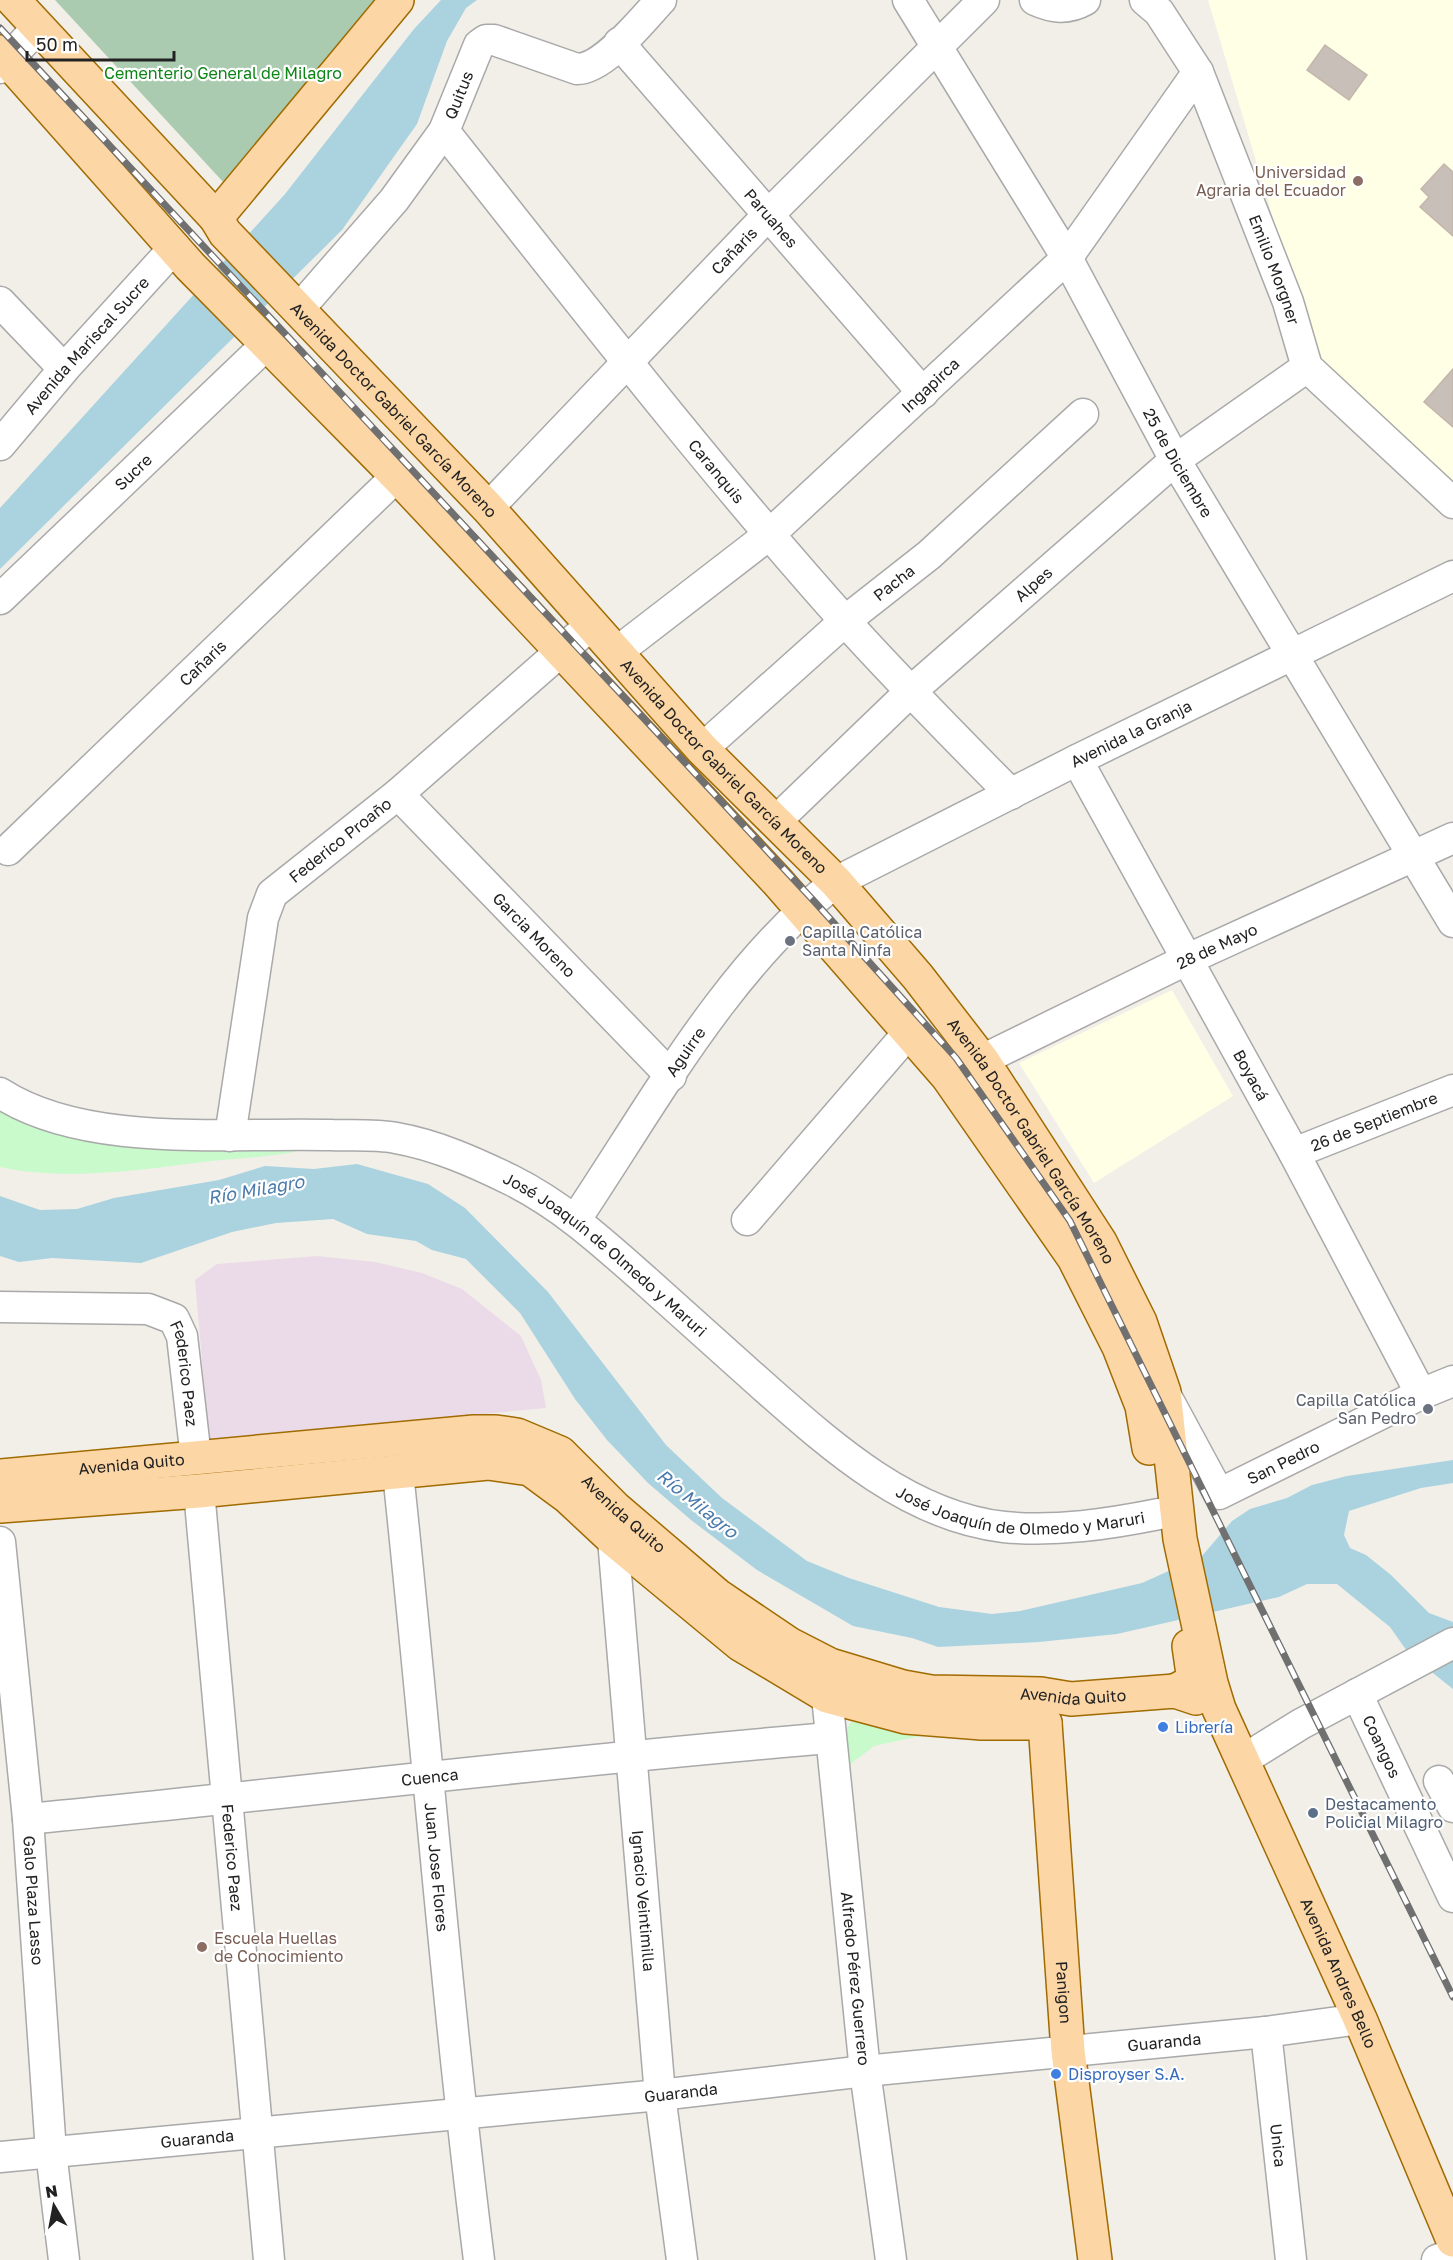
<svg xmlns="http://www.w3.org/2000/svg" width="1453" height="2260" viewBox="0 0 1453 2260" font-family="'Golos Text',sans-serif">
	<rect width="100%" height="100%" fill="#f2efe9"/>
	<!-- industrial -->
	<polygon fill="#ebdbe8" points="317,1256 375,1262 422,1273 462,1289 521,1336 541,1380 546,1408 209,1440 195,1280 217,1264"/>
	<!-- education -->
	<g fill="#ffffe5">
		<polygon points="1208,0 1453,0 1453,492 1316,362"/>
		<polygon points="1172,990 1233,1096 1094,1183 1019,1063"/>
	</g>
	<!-- cemetery -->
	<polygon fill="#aacbaf" points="55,0 385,0 225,184"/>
	<!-- park -->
	<g fill="#c8facc">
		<path d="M0,1110L294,1145L295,1152C267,1157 241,1158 212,1161C143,1169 69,1182 0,1167Z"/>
		<polygon points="860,1720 934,1733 874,1746 849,1765 844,1732 851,1722"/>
	</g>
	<!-- water -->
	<g fill="#aad3df">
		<polygon points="441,0 477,0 466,8 447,41 417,124 342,230 0,569 0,508 285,194 414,29"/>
		<polygon points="357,1164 428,1184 465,1208 548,1292 666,1445 722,1498 807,1561 849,1578 939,1607 992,1614 1020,1611 1142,1583 1202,1556 1232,1521 1250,1509 1287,1498 1312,1485 1347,1476 1453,1460 1453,1483 1421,1488 1349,1511 1344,1535 1350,1548 1366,1555 1391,1575 1429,1613 1453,1622 1453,1689 1409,1654 1390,1627 1337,1584 1307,1584 1279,1597 1117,1634 1039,1642 938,1647 912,1638 853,1626 757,1570 691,1520 648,1483 607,1440 575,1399 520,1313 466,1259 432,1250 416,1241 367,1234 333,1219 276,1223 232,1232 141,1263 52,1258 19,1262 0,1256 0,1196 40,1210 77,1209 114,1198 219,1180 265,1166 314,1169"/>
	</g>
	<!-- building -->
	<g fill="#c7bfb8" stroke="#c4b6ab" stroke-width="1.5">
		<polygon points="1325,45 1367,75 1349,100 1307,70"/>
		<polygon points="1444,164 1453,172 1453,236 1420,207 1429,197 1421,189"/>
		<polygon points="1453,369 1453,427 1424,402"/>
	</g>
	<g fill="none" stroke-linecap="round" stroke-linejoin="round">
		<!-- minor casing -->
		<g stroke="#a9a9a9" stroke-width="33">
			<g id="minor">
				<path id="s1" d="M908,0L1067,258L1175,460L1453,922"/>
				<path d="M1035,0C1053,8 1067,10 1085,0"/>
				<path id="s2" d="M1145,0L1159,12L1198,72L1288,302L1307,367L1453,503"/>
				<path id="s3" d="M619,43L923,393"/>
				<polyline points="0,68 38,27"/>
				<path id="s4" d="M444,131C575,296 704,463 845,621C898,680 955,737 1011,794"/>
				<polyline points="0,302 64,369"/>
				<path id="s5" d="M298,310L394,200L444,131L479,45L486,40H494L577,69C604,69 643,19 661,0"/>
				<path id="s6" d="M0,445L64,369L175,247"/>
				<path id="s7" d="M488,508L768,215L984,0"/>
				<path id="s8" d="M0,599L267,344"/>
				<path id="s9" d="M617,652L770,534L1067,258L1198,72"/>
				<path id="s10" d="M702,749L845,621L929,555L1083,414"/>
				<path id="s11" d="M1077,760L1294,1153L1421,1394"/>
				<path id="s12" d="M398,794L671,1076"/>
				<path id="s13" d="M776,821L910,692L1175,460L1307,367"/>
				<path id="s14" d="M8,850L397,476"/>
				<path id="s15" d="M982,1060L1186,960L1453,838"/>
				<path id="s16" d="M0,1093C87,1149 230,1132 331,1135C352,1136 375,1134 396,1138C436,1145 474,1162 511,1180C563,1206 603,1243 646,1281C684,1315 723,1350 762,1385C831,1446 908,1516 1004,1527C1056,1532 1109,1524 1159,1514"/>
				<path id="s17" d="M230,1136L263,918L272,894L398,794L592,624"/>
				<path id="s18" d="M1294,1153L1453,1090"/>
				<path id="s19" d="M576,1219C653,1104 726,968 836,882L1077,760L1453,576"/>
				<polyline points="747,1220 909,1032"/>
				<path id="s20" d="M0,1307L148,1309L174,1319L182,1336L196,1458"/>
				<path id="s21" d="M1166,1396L1219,1494L1421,1394L1453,1381"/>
				<path id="s22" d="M398,1473C426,1735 446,1998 479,2260"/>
				<path id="s23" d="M199,1491L269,2260"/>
				<path id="s24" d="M613,1539L660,2095L682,2260"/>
				<path id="s25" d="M0,1542L28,1819L51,2152L64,2260"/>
				<path id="s26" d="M1357,1694L1453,1897"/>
				<path id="s27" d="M827,1696L865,2071L891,2260"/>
				<polyline points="1243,1760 1301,1724 1453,1643"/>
				<polyline points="1439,1781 1453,1807"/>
				<path id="s28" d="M28,1819C296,1793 562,1760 830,1738"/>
				<path id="s29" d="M1266,2032L1291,2260"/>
				<path id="s30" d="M0,2157L660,2095L865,2071L1266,2032L1360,2019"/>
				<polyline points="1437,2260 1453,2254"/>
			</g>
		</g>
		<!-- major casing -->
		<g stroke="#a06b00" stroke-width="36">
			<g id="major">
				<path id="s31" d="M13,0L216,218L225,233L488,508L702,749L836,882L918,977L982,1060L1100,1242L1140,1322L1164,1392L1180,1539L1211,1683L1219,1709L1360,2019L1453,2240"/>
				<polyline points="0,52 190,266 397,476 777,881 948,1077 1074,1258 1119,1347 1142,1406 1149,1448"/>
				<polyline points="216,218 397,0"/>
				<path id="s32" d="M0,1476L474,1432H496L517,1435L560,1453L615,1508L718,1596L789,1644L830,1665L903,1687L931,1692L1041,1694L1071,1699L1175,1691L1196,1698"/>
				<polyline points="0,1506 199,1491 488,1463 530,1469 568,1497 613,1539 740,1644 827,1696 906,1717 982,1723 1045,1723"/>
				<polyline points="1175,1691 1194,1681 1189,1646"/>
				<path id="s33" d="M1045,1723L1068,2051L1095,2260"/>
			</g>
		</g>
		<!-- minor -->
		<use href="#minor" stroke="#fff" stroke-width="30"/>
		<!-- major -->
		<use href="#major" stroke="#fcd6a4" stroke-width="33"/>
		<!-- rail casing -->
		<g stroke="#707070" stroke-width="7">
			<polyline id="rail" points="0,28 813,900 956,1058 1070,1221 1453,1997"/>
		</g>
		<!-- rail -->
		<use href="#rail" stroke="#fff" stroke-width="4.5" stroke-dasharray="14" stroke-linecap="butt"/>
	</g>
	<!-- markers -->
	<g fill="#8d6e63" stroke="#fff" stroke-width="2">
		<circle cx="1358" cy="181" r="6"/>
		<circle cx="202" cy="1947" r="6"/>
	</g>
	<g fill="#6b7280" stroke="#fff" stroke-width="2">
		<circle cx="790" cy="941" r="6"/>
		<circle cx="1428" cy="1409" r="6"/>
	</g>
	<g fill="#3f7fe0" stroke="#fff" stroke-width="2">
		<circle cx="1163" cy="1727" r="6"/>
		<circle cx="1056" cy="2074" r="6"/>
	</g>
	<circle fill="#5c6f8a" stroke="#fff" stroke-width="2" cx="1313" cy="1813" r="6"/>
	<g text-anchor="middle" stroke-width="4.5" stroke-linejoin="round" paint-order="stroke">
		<!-- park labels -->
		<g font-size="16" fill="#0c8416" stroke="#fff">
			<text x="223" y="79">Cementerio General de Milagro</text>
		</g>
		<!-- street labels -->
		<g font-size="16" fill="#222" stroke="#fff">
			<text dy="6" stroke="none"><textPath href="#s5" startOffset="270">Quitus</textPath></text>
			<text dy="6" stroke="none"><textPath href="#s3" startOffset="232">Paruahes</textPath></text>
			<text dy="6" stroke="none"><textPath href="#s7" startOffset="356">Cañaris</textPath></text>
			<text dy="6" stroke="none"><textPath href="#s2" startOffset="302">Emilio Morgner</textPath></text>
			<text dy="6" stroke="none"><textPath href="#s6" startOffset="132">Avenida Mariscal Sucre</textPath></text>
			<text dy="6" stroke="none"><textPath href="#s9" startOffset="412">Ingapirca</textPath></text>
			<text dy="6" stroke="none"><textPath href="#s31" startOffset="560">Avenida Doctor Gabriel García Moreno</textPath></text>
			<text dy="6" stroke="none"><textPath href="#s1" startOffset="536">25 de Diciembre</textPath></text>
			<text dy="6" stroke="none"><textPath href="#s8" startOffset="184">Sucre</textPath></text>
			<text dy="6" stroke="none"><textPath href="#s4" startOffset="436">Caranquis</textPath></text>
			<text dy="6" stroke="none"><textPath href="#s10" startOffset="254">Pacha</textPath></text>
			<text dy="6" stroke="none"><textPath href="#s13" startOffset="350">Alpes</textPath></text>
			<text dy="6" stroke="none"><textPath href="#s14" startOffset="270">Cañaris</textPath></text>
			<text dy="6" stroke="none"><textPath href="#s19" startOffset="758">Avenida la Granja</textPath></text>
			<text dy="6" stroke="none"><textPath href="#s31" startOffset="1046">Avenida Doctor Gabriel García Moreno</textPath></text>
			<text dy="6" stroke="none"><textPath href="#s17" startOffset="333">Federico Proaño</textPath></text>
			<text dy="6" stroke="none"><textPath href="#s12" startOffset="196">Garcia Moreno</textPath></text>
			<text dy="6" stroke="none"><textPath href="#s15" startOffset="261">28 de Mayo</textPath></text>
			<text dy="6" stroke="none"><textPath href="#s19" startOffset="200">Aguirre</textPath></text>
			<text dy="6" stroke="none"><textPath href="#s11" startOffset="360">Boyacá</textPath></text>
			<text dy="6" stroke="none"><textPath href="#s18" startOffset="86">26 de Septiembre</textPath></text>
			<text dy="6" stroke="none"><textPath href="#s31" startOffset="1532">Avenida Doctor Gabriel García Moreno</textPath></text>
			<text dy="6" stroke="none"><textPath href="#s16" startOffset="646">José Joaquín de Olmedo y Maruri</textPath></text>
			<text dy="6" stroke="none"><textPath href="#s20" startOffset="232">Federico Paez</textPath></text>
			<text dy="6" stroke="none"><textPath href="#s21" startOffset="183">San Pedro</textPath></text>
			<text dy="6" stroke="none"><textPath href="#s32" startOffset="132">Avenida Quito</textPath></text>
			<text dy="6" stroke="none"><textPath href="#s16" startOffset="1150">José Joaquín de Olmedo y Maruri</textPath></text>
			<text dy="6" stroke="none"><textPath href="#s32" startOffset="654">Avenida Quito</textPath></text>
			<text dy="6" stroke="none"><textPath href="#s32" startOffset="1158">Avenida Quito</textPath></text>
			<text dy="6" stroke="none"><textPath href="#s26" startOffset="58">Coangos</textPath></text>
			<text dy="6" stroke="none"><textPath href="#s28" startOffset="404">Cuenca</textPath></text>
			<text dy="6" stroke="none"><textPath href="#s23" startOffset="368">Federico Paez</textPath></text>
			<text dy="6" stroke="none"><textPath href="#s22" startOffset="396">Juan Jose Flores</textPath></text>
			<text dy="6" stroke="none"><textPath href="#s24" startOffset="363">Ignacio Veintimilla</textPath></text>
			<text dy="6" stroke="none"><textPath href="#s25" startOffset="360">Galo Plaza Lasso</textPath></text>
			<text dy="6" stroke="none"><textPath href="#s31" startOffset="2430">Avenida Andres Bello</textPath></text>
			<text dy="6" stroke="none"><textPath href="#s27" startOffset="284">Alfredo Pérez Guerrero</textPath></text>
			<text dy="6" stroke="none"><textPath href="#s33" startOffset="270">Panigon</textPath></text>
			<text dy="6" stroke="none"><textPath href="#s30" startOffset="1170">Guaranda</textPath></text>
			<text dy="6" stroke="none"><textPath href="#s30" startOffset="684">Guaranda</textPath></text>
			<text dy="6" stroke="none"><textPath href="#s30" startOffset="198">Guaranda</textPath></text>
			<text dy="6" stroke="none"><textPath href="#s29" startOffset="114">Unica</textPath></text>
		</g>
		<!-- education labels -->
		<g font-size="16" fill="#785e54" stroke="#fff" text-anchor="end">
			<text x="1346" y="178">Universidad<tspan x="1346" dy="18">Agraria del Ecuador</tspan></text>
			<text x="214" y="1944" text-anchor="start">Escuela Huellas<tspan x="214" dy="18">de Conocimiento</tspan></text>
		</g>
		<!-- worship labels -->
		<g font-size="16" fill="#5b616d" stroke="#fff" text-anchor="start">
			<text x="802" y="938">Capilla Católica<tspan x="802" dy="18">Santa Ninfa</tspan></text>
			<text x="1416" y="1406" text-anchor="end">Capilla Católica<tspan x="1416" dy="18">San Pedro</tspan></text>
		</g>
		<!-- shop labels -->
		<g font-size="16" fill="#366cbe" stroke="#fff" text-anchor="start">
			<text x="1175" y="1733">Librería</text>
			<text x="1068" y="2080">Disproyser S.A.</text>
		</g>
		<!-- service labels -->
		<g font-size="16" fill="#4e5e75" stroke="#fff" text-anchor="start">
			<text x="1325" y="1810">Destacamento<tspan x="1325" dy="18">Policial Milagro</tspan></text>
		</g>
		<!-- water labels -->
		<g font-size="18" font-style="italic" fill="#4a7aab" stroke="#fff">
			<text transform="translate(256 1190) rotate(-10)" y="6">Río Milagro</text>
			<text transform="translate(697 1504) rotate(39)" y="6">Río Milagro</text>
		</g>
	</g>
	<!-- north arrow -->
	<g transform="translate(54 2206) rotate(350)" stroke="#ffffff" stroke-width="4.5" paint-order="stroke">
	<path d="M0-4.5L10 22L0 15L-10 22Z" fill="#222222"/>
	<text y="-9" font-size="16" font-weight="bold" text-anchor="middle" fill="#222222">N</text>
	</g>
	<!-- scale -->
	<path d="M27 51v9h147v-9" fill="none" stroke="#222222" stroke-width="3"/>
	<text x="36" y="51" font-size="18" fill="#222222" stroke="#ffffff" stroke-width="4.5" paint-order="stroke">50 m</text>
</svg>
